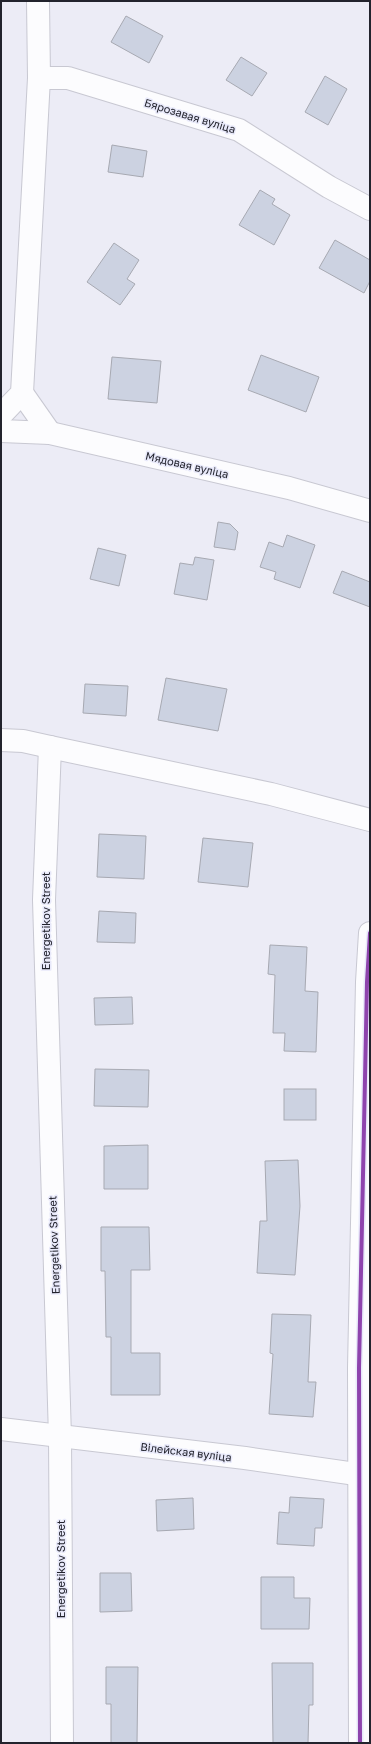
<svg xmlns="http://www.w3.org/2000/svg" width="371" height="1744" viewBox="0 0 371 1744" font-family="'Golos Text',sans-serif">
	<rect width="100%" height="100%" fill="#ececf6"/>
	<!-- building -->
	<g fill="#ccd2e1" stroke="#a7a9b2">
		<polygon points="126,16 163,36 149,63 111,42"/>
		<polygon points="241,57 267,73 252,96 226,80"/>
		<polygon points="325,76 347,89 328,125 305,112"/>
		<polygon points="112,145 147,151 143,177 108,172"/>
		<polygon points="260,190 275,199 272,204 290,215 274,245 239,225"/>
		<polygon points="335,240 370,260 370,281 364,293 319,268"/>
		<polygon points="114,243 139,260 127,279 135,284 120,305 87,282"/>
		<polygon points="261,355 319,377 306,412 248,390"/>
		<polygon points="112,357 161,361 157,403 108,399"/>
		<polygon points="218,522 230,524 238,532 235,550 214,547"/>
		<polygon points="287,535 315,545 300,588 274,579 276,572 260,567 269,542 283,547"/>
		<polygon points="98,548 126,555 119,586 90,579"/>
		<polygon points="195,557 214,560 207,600 174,594 180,563 193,565"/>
		<polygon points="342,571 370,582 370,607 333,593"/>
		<polygon points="166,678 227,689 218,731 158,720"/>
		<polygon points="85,684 128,686 126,716 83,713"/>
		<polygon points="99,834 146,836 144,879 97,877"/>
		<polygon points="203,838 253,843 248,887 198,882"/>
		<polygon points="99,911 136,913 135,943 97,942"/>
		<polygon points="270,945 307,947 305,991 318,992 316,1052 284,1051 285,1033 273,1033 275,975 268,974"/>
		<polygon points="132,997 133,1024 95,1025 94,998"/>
		<polygon points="95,1069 149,1070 148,1107 94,1106"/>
		<rect x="284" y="1089" width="32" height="31"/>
		<polygon points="148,1145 148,1189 104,1189 104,1146"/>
		<polygon points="298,1160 300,1206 295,1275 257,1273 260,1221 267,1221 265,1161"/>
		<polygon points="101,1227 149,1227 150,1270 131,1270 131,1353 160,1353 160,1395 111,1395 111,1337 106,1337 105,1271 101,1271"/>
		<polygon points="272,1314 311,1315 308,1382 316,1382 313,1417 269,1414 273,1354 270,1353"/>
		<polygon points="290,1497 324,1499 322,1528 315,1528 314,1546 277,1544 279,1512 289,1513"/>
		<polygon points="193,1498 194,1529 157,1531 156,1500"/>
		<polygon points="100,1573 131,1573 132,1611 100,1612"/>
		<polygon points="261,1577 294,1577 294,1598 310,1598 309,1629 261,1629"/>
		<polygon points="272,1663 313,1663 313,1705 309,1705 308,1743 273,1743"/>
		<polygon points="106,1667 138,1667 137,1743 111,1743 111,1704 106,1704"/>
	</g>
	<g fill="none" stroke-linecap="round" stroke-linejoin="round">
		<!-- minor casing -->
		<g stroke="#c8c8d2" stroke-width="24">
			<g id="minor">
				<polyline points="39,78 68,78 239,130 329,187 370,209"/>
				<polyline points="22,393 50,433"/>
				<polyline points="1,415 22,393 39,78 38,1"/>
				<polyline points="1,431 50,433 289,488 370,511"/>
				<polyline points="1,740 23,741 50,747 271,794 370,820"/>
				<polyline points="50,747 44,900 60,1437 62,1743"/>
				<polyline points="1,1429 245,1458 370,1476"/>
				<polyline points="360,1743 359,1368 367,982 370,933"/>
			</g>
		</g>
		<!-- minor -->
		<use href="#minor" stroke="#fcfcfe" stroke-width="22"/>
		<!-- bus-1 casing -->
		<g stroke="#e8e9fa" stroke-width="7">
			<polyline id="bus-1" points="360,1743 359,1368 367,982 370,933"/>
		</g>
		<!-- bus-1 -->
		<use href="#bus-1" stroke="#8e44ad" stroke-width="4"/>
	</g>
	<g text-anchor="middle" stroke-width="3" stroke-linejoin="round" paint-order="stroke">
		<!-- street labels -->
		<g font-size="11" fill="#22232d" stroke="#e8e9fa">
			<text transform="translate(190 116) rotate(17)" y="4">Бярозавая вуліца</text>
			<text transform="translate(187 465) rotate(13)" y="4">Мядовая вуліца</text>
			<text transform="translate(46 921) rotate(-90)" y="4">Energetikov Street</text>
			<text transform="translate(54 1245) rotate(-92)" y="4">Energetikov Street</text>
			<text transform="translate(186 1452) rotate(7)" y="4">Вілейская вуліца</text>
			<text transform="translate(61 1569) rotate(-90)" y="4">Energetikov Street</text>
		</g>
	</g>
	<!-- border -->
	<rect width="371" height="1744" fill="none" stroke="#22232d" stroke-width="4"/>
</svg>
